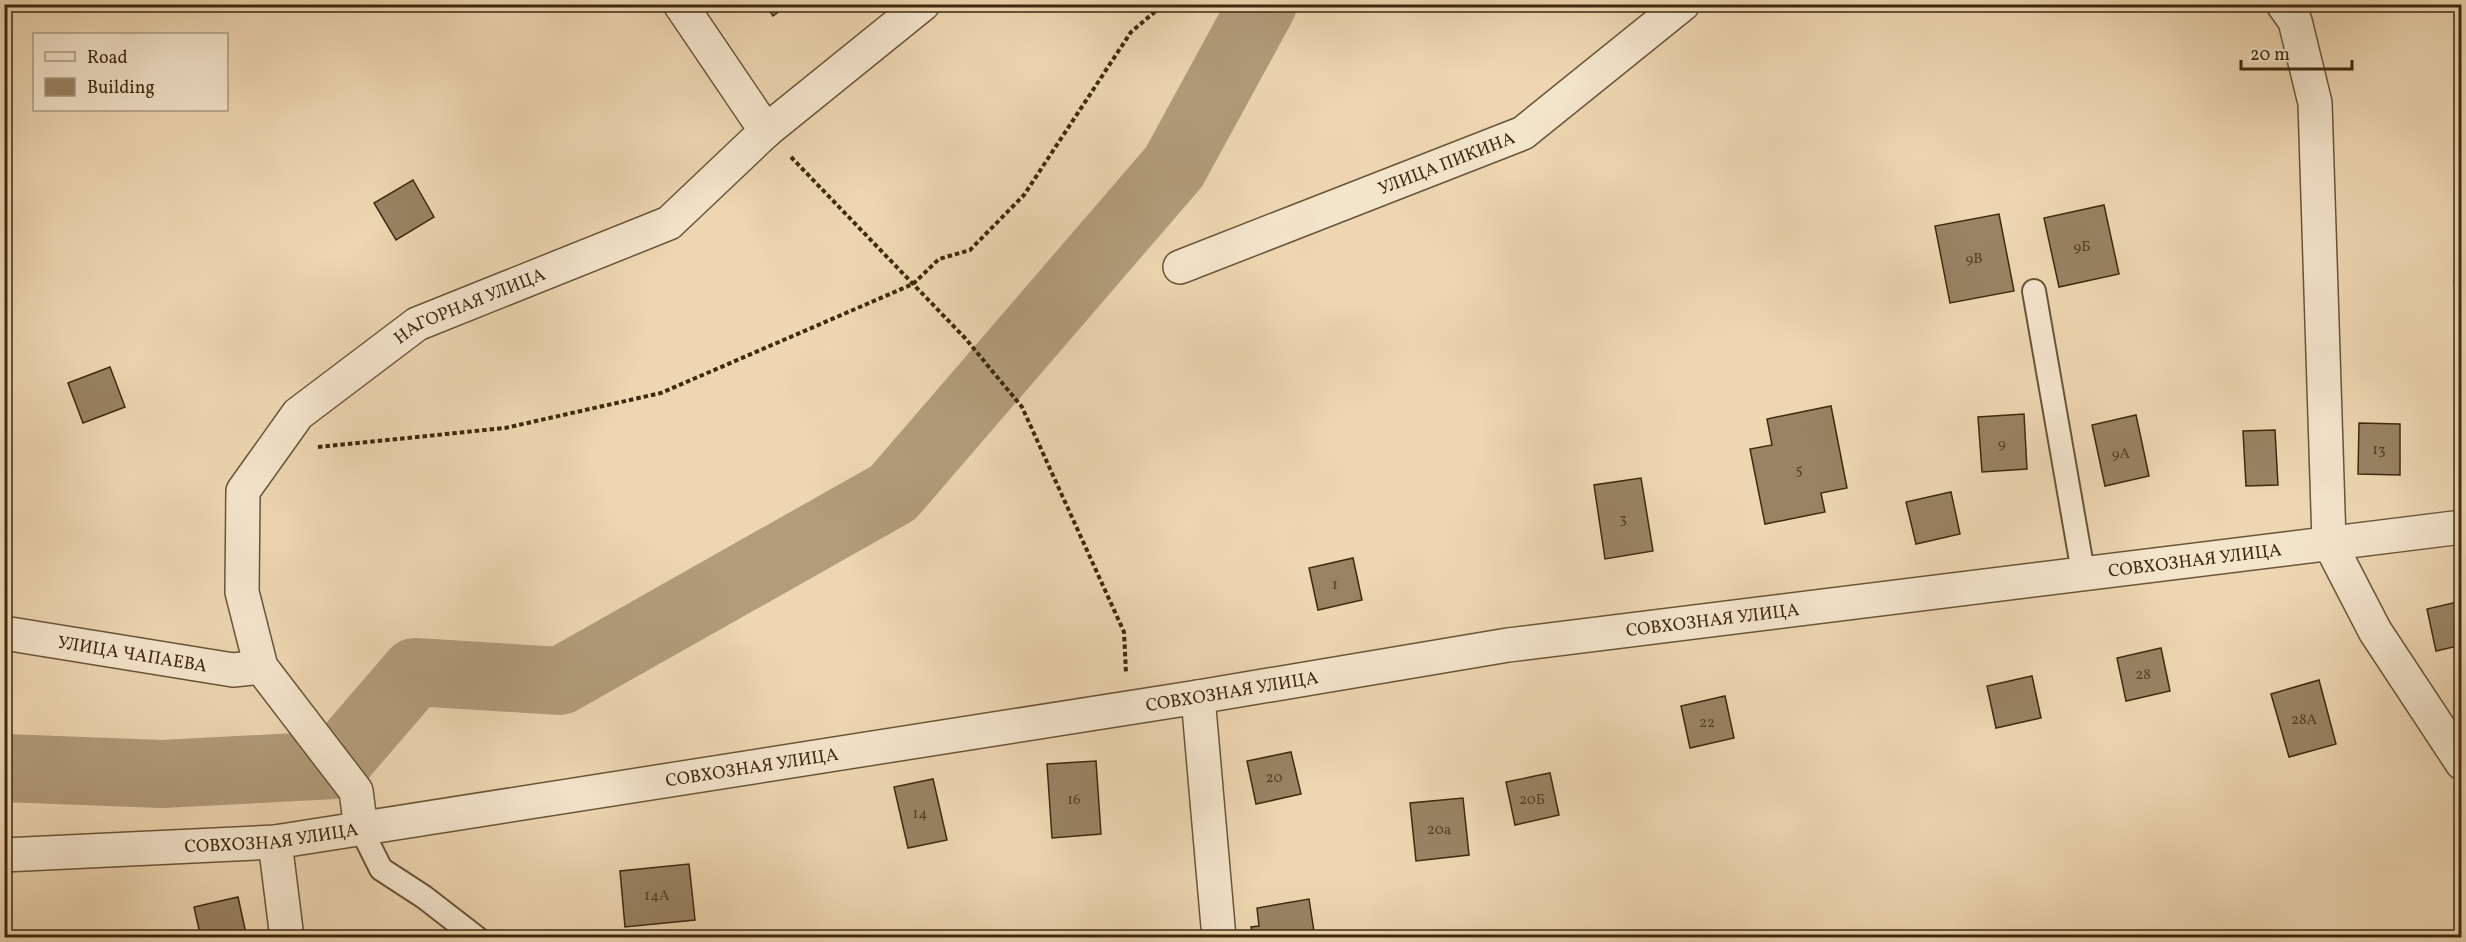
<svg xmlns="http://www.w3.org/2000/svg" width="2466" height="942" viewBox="0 0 2466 942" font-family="Vollkorn,serif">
	<rect width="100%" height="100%" fill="#edd6b1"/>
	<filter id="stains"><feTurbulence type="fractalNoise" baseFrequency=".00333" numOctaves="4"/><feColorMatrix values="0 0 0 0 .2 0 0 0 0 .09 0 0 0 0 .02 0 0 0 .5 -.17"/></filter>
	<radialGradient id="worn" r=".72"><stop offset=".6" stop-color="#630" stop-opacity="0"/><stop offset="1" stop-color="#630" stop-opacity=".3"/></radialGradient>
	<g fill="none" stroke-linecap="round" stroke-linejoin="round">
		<!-- river -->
		<polyline stroke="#b29c7a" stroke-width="68" points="4,768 162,774 335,765 415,672 560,681 893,493 1174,167 1263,4"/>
	</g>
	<!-- building -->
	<g fill="#998363" stroke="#3e2a0e" stroke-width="1.5">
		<polygon points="765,4 789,4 773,16"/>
		<polygon points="413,180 434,217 396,240 374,203"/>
		<polygon points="2104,205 2119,274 2059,287 2044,218"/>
		<polygon points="1999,214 2014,291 1950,303 1935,226"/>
		<polygon points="2462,279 2462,351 2454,280"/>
		<polygon points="110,367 125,407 83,423 68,383"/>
		<polygon points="1831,406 1847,488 1821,493 1825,512 1765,524 1750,449 1772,445 1767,419"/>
		<polygon points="2024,414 2027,469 1982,472 1978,417"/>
		<polygon points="2136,415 2149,476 2105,486 2092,425"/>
		<polygon points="2359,423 2400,424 2400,475 2358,474"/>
		<polygon points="2275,430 2278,485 2246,486 2243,431"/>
		<polygon points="1641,478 1653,551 1605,559 1594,485"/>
		<polygon points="1951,492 1960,534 1916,544 1906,502"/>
		<polygon points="1353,558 1362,600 1318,610 1309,568"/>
		<polygon points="2462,601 2462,645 2436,651 2427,609"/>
		<polygon points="2161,648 2170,691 2126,701 2117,658"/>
		<polygon points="2032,676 2041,718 1996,728 1987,686"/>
		<polygon points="2319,680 2336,744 2289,757 2271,694"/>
		<polygon points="1725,696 1734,738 1690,748 1681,706"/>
		<polygon points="1291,752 1301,794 1256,804 1247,761"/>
		<polygon points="1096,761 1101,834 1052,838 1047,764"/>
		<polygon points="1550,773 1559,815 1515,825 1506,782"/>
		<polygon points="933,779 947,840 908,848 894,787"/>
		<polygon points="1463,798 1469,855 1416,861 1410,803"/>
		<polygon points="689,864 695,920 625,927 620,871"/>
		<polygon points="238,897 247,938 201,938 194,907"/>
		<polygon points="1309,899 1315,938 1253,938 1251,927 1259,926 1257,908"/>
	</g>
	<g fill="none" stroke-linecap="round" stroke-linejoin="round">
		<!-- lane casing -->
		<g stroke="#6a5537" stroke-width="26">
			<g id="lane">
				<polyline points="2034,291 2083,572"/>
				<polyline points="361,829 381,869 424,897 477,938"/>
			</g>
		</g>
		<!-- street casing -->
		<g stroke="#6a5537" stroke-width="36">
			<g id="street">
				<polyline points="680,4 766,131"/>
				<polyline points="2283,4 2295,21 2315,103 2329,542 2375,631 2462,763"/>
				<path id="s1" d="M1180,267L1523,133L1683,4"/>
				<path id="s2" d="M4,633L233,670L261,667"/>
				<polyline points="1198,697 1219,938"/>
				<path id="s3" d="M361,829L356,791L261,667L242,592L243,491L298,414L417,324L669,223L766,131L923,4"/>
				<polyline points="275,842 287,938"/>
				<path id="s4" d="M4,855L275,842L1198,697L1508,645L2462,527"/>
			</g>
		</g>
		<!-- path -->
		<g stroke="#3e2a0e" stroke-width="4" stroke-dasharray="4.5 3" stroke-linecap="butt">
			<polyline points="791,157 965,338 1022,407 1124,632 1126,673"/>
			<polyline points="318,447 505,428 661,393 913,284 939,259 970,250 1024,195 1131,32 1164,4"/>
		</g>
		<!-- lane -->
		<use href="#lane" stroke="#f3e4cc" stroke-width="22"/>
		<!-- street -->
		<use href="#street" stroke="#f3e4cc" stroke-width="33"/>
	</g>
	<g text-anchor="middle" stroke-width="4.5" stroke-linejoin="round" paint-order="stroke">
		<!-- number labels -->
		<g font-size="15" fill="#554023">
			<text x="2082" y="251">9Б</text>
			<text x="1974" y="263">9В</text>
			<text x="2002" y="448">9</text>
			<text x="2379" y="454">13</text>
			<text x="2121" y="458">9А</text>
			<text x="1799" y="474">5</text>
			<text x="1623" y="523">3</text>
			<text x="1335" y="589">1</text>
			<text x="2143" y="679">28</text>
			<text x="2304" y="724">28А</text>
			<text x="1707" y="727">22</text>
			<text x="1274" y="782">20</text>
			<text x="1074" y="804">16</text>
			<text x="1532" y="804">20Б</text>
			<text x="920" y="818">14</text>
			<text x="1439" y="834">20а</text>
			<text x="657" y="900">14А</text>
		</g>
		<!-- street labels -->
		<g font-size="18" fill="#3e2a0e" stroke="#f3e4cc">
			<text dy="6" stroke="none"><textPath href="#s1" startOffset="286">УЛИЦА ПИКИНА</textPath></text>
			<text dy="6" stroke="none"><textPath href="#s3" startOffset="672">НАГОРНАЯ УЛИЦА</textPath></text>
			<text dy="6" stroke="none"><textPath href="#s4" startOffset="2212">СОВХОЗНАЯ УЛИЦА</textPath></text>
			<text dy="6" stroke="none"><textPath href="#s4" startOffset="1726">СОВХОЗНАЯ УЛИЦА</textPath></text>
			<text dy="6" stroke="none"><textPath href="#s2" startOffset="130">УЛИЦА ЧАПАЕВА</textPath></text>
			<text dy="6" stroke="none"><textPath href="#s4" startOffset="1240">СОВХОЗНАЯ УЛИЦА</textPath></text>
			<text dy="6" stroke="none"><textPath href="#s4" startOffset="754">СОВХОЗНАЯ УЛИЦА</textPath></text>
			<text dy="6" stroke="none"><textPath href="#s4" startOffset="268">СОВХОЗНАЯ УЛИЦА</textPath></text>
		</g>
	</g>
	<!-- margin -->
	<rect width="2466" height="942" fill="none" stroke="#edd6b1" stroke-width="24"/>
	<rect x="6" y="6" width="2454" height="930" fill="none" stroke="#3e2a0e" stroke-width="3"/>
	<rect x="12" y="12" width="2442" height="918" fill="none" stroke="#3e2a0e" stroke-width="1.5"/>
	<!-- legend -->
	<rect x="33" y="33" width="195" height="78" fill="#f3e4cc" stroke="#ab9a80" stroke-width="1.5"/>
	<rect x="45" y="52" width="30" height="9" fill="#f3e4cc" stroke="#ab9a80" stroke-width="1.5"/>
	<text x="87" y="63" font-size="18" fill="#3e2a0e">Road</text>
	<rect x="45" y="78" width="30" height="18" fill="#998363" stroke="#ab9a80" stroke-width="1.5"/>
	<text x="87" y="93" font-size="18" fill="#3e2a0e">Building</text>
	<!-- scale -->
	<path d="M2241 60v9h111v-9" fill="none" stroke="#3e2a0e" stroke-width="3"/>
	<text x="2250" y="60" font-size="18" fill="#3e2a0e" stroke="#f3e4cc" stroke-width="4.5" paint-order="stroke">20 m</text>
	<rect width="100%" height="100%" filter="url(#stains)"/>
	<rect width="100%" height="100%" fill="url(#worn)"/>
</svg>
